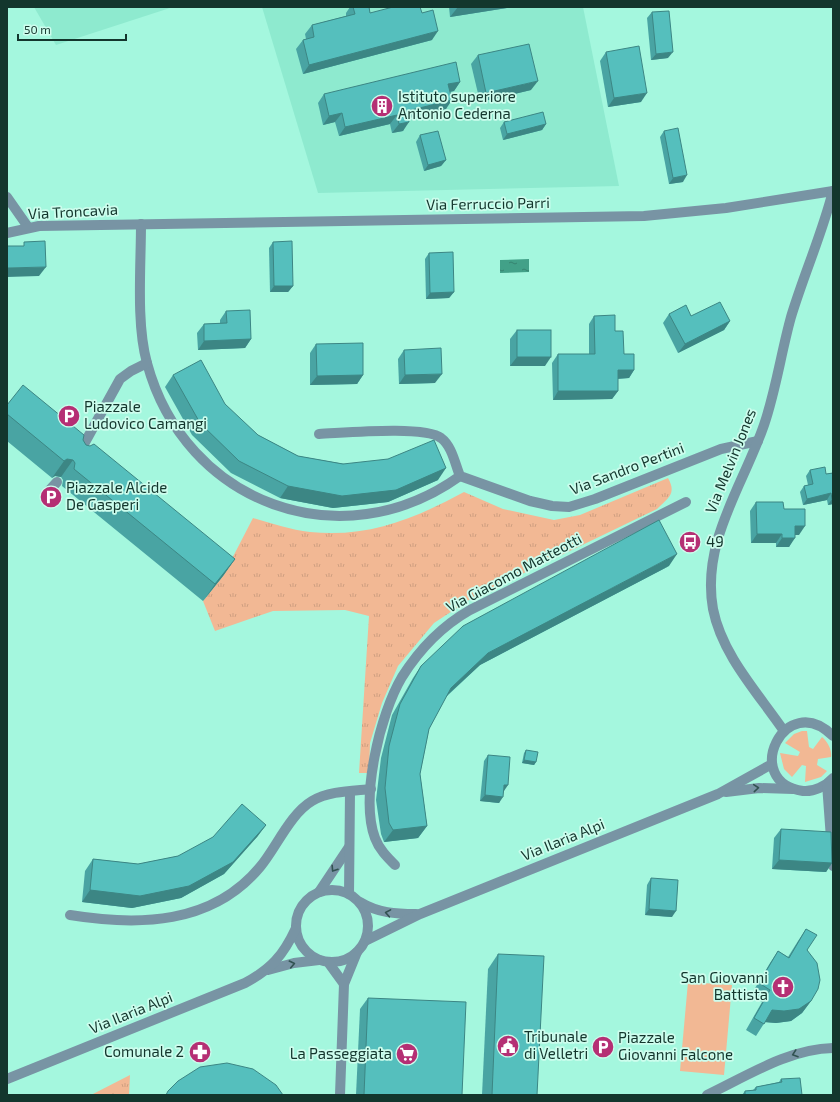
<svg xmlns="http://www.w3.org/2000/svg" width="840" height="1102" viewBox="0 0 840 1102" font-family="'Exo 2',sans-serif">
	<defs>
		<pattern id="park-tufts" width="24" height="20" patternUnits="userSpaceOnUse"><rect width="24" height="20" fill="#f2b894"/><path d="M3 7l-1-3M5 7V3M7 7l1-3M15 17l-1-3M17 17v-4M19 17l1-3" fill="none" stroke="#cf9f80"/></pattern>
		<pattern id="water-ripples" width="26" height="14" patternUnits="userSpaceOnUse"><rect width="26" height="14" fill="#42a188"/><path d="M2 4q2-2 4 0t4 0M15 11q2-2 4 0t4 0" fill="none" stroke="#368470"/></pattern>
	</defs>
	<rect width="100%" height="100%" fill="#a4f7de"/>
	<!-- built -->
	<g fill="#8eeacf">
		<polygon points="34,7 173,7 56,45"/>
		<polygon points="262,7 583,7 619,186 318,193"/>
	</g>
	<!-- grass -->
	<g fill="#f2b894">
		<path d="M802,731H807L809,747L813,749L822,737C828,742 832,750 831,757L818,759L817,765L827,771L821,777L805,782L806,766L802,765L792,777L784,769L780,753L798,756L800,752L785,743L794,734Z"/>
		<polygon points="688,982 732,985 724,1075 680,1071"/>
	</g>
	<!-- park -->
	<g fill="url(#park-tufts)">
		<path d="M668,478C677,494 668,498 657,509L472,598L434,623L398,666L382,703L370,743L369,773H359L369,616L345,610L273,611L215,631L203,601L223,576L253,518C271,523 291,530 310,532C368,538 414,519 464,492L503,509L554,520L580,515Z"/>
		<polygon points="130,1075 129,1095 91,1095"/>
	</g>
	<!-- water -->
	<polygon fill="url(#water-ripples)" points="529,259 529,272 500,273 500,260"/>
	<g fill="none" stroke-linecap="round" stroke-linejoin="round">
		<!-- minor -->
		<g stroke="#7894a4" stroke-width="10">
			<polyline points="7,197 28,227"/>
			<path d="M141,224C141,266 136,324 147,363C185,504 342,561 460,476"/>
			<polyline points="7,233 39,226 644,216 726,208 833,191"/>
			<path d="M319,434C343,433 425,425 441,438C452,446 455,464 460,476L530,501L552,506L569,507L595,499L721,449L758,441"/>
			<polyline points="78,455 120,379 131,371 147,363"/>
			<polyline points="46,494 57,482"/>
			<path d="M784,731C758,693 722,655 713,609C701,542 743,486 764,425C776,390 781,353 791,317C804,274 822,234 833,191"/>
			<path d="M833,736C785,688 740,782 803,791C814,792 826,786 833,778"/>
			<polyline points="827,784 833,866"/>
			<polyline points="726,792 759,788 793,789"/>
			<path d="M395,865C387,857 379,849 375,838C360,798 380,714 402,677C419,650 442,626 470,610L686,502"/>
			<circle cx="332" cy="926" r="36"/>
			<polyline points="319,892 349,847"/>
			<polyline points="349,894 350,792"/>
			<path d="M360,902C378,913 396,914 416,914"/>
			<path d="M70,915C138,926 212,925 260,867C276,848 290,814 312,801C329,791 352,791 371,789"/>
			<polyline points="365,941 420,914 718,794 772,764"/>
			<polyline points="328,962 344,984"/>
			<polyline points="268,970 294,963 319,960"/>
			<path d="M7,1079L245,983C271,969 283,956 296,928"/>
			<polyline points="340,1095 344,984 357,952"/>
			<path d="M707,1095C747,1076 788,1049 833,1048"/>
		</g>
	</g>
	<!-- wall -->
	<g fill="#49a4a3">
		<polygon points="350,7 369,7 370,13 422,13 432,40 303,74 296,49 303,40 306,39 305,34 312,25 346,16 346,13"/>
		<polygon points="449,7 513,7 450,17"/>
		<polygon points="652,12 668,58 651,60 647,18"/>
		<polygon points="606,52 641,102 608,107 600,61"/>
		<polygon points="478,55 531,90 480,102 471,64"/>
		<polygon points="460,82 454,91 450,92 446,109 409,118 403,131 392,133 390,124 339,136 335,122 323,125 318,103 324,94"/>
		<polygon points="504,122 546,124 542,130 503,140 500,128"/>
		<polygon points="664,131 683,182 669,184 660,137"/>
		<polygon points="420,135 446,160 441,166 424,171 416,142"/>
		<polygon points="273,242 293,286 288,292 270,292 269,248"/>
		<polygon points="429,253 454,292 449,298 426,299 425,259"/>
		<polygon points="226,311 251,339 245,348 198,350 197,333 204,324 220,323 220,320"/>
		<polygon points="669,314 691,316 730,321 724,330 678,353 663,323"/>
		<polygon points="594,316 615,331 624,354 634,370 629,378 618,379 618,391 612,399 553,400 552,363 558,354 589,354 589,324"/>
		<polygon points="517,330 545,366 510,366 510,339"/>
		<polygon points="316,344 363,375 357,384 310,385 310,353"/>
		<polygon points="404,350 435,383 399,384 398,359"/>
		<polygon points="173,375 258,435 298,456 438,480 388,502 333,508 280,498 231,473 192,435 165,387"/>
		<polygon points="7,405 83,440 86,445 235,559 223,576 203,601 62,486 63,480 61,477 55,476 52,478 7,441"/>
		<polygon points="810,470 826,474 833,473 833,504 828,505 827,500 803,505 800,492 804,486 808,485 806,476"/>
		<polygon points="756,502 784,509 799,535 795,535 789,547 776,547 776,543 751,543 750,511"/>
		<polygon points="669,566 480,665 446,697 429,729 420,774 427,826 418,838 384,842 381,834 376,800 381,758 392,715 413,678 421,666"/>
		<polygon points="526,750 536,762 534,765 522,763 524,753"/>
		<polygon points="488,755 504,791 499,803 480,801 484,761"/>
		<polygon points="266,825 257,837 224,874 181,898 132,908 82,902 85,871 93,859 138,864 178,856"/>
		<polygon points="781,829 832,863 826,872 772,869 774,838"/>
		<polygon points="651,878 672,917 645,915 647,885"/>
		<polygon points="806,929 811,1001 802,1013 791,1021 776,1023 765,1022 756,1036 746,1030 762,1002 751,995 770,963 778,951 788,957 798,941"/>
		<polygon points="498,954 537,1095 482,1095 488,969"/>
		<polygon points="368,998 462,1095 356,1095 360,1009"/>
		<polygon points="781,1079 802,1095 742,1095 745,1091 753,1090 756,1087 779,1082"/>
	</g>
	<!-- shaded-wall -->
	<g fill="#3c8684">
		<polygon points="458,7 513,7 450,17"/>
		<polygon points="438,31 432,40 303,74 309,65"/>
		<polygon points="673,52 668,58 651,60 656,54"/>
		<polygon points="538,81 531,90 480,102 486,93"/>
		<polygon points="460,82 454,91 442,93 448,84"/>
		<polygon points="647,93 641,102 608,107 614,98"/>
		<polygon points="452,100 446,109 401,120 407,111"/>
		<polygon points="342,113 335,122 323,125 329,116"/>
		<polygon points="397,115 390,124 339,136 345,127"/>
		<polygon points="409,122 403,131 392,133 399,124"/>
		<polygon points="546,124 542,130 503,140 507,134"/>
		<polygon points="446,160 441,166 424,171 428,165"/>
		<polygon points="687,175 683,182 669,184 673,178"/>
		<polygon points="46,267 39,276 7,277 7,268"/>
		<polygon points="274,286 293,286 288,292 270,292"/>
		<polygon points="454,292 449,298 426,299 430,293"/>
		<polygon points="730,321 724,330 678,353 685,344"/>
		<polygon points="251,339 245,348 198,350 204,341"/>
		<polygon points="517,357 551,357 545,366 510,366"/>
		<polygon points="618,370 634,370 629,378 612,379"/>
		<polygon points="442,374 435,383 399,384 405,375"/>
		<polygon points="363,375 357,384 310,385 317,376"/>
		<polygon points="558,391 618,391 612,399 553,400"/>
		<polygon points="67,459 73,460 61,477 55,476 52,478 64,461"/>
		<polygon points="446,468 438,480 388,502 333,508 280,498 288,486"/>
		<polygon points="831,493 827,500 803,505 807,499"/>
		<polygon points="832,499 833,499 833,504 828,505"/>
		<polygon points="795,526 805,526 799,535 789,535"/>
		<polygon points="757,534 782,534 776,543 751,543"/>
		<polygon points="782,538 795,538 789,547 776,547"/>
		<polygon points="677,554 669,566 480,665 442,700 451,688 488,653"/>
		<polygon points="235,559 223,576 203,601 215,584"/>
		<polygon points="524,760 536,762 534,765 522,763"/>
		<polygon points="504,785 508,785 504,791"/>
		<polygon points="485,795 503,797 499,803 480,801"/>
		<polygon points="266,825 257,837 224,874 181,898 132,908 82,902 90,890"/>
		<polygon points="427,826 418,838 384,842 393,830"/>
		<polygon points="779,860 832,863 826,872 772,869"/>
		<polygon points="649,909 676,911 672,917 645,915"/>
		<polygon points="811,1001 802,1013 791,1021 776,1023 764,1022 772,1010"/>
	</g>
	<!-- building -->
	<g fill="#55bfbd" stroke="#3c8684">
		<polygon points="353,7 369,7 370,13 393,7 420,7 422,13 433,10 438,31 309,65 303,40 314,37 312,25 355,14"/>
		<polygon points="669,11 673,52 656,54 652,12"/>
		<polygon points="529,44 538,81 486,93 478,55"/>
		<polygon points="639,46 647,93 614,98 606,52"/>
		<polygon points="456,62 460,82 448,84 452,100 407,111 409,122 399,124 397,115 345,127 342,113 329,116 324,94"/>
		<polygon points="543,112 546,124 507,134 504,122"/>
		<polygon points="678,128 687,175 673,178 664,131"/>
		<polygon points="438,131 446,160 428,165 420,135"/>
		<polygon points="45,241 46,267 7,268 7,246 24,246 24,242"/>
		<polygon points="292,241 293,286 274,286 273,242"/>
		<polygon points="453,252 454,292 430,293 429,253"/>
		<polygon points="720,302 730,321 685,344 669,314 686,305 691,316"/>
		<polygon points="250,310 251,339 204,341 204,324 227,323 226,311"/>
		<polygon points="615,315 615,331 623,331 624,354 634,354 634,370 618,370 618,391 558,391 558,354 595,354 594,316"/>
		<rect x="517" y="330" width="34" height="27"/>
		<polygon points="363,343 363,375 317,376 316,344"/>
		<polygon points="441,348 442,374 405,375 404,350"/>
		<polygon points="201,360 225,404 258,435 298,456 343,464 388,459 434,440 446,468 396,490 342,496 288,486 239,461 200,423 173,375"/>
		<polygon points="23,385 84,435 83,440 86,445 90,446 94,444 235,559 215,584 74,469 75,463 73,460 67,459 64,461 7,414 7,405"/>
		<polygon points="825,467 826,474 833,473 833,499 832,499 831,493 807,499 804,486 813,484 810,470"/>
		<polygon points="756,502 783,502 784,509 805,509 805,526 795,526 795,538 782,538 782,534 757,534"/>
		<polygon points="659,520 677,554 488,653 451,688 429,729 420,774 427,826 393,830 389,823 385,788 389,746 400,704 421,666 463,626"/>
		<polygon points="526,750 538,752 536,762 524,760"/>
		<polygon points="488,755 510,757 508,785 504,785 503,797 485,795"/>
		<polygon points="242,804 266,825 233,862 189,886 140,896 90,890 93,859 138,864 178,856 213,837"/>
		<polygon points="781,829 831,832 832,863 779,860"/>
		<polygon points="651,878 678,880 676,911 649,909"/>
		<polygon points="806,929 817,935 807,950 817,963 820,980 818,989 811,1001 799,1009 784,1011 772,1010 764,1024 754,1018 770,990 759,983 778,951 789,958"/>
		<polygon points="498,954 544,956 537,1095 492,1095"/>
		<polygon points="368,998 466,1002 462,1095 364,1095"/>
		<polygon points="227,1063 253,1069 276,1085 283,1095 166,1095 168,1091 178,1081 200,1067"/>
		<polygon points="800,1078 802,1095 745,1095 745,1091 756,1090 756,1087 782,1082 781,1079"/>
	</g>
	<!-- one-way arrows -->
	<defs><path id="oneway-chevron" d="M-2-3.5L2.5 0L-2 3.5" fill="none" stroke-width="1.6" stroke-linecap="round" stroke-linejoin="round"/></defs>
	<g stroke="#315251">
		<use href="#oneway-chevron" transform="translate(756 788) rotate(-5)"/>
		<use href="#oneway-chevron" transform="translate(334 869) rotate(123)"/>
		<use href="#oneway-chevron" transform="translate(388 913) rotate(-170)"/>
		<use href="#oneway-chevron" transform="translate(292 964) rotate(-12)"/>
		<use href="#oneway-chevron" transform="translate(795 1054) rotate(161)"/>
	</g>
	<!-- icons -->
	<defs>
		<g id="building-disc" transform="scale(1.15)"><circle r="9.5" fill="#b52f74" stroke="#cdfded"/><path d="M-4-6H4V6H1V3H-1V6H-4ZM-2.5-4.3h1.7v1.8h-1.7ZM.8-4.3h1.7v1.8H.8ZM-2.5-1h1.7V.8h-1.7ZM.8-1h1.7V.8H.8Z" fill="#fff"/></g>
		<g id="parking-disc" transform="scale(1.15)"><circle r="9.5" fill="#b52f74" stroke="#cdfded"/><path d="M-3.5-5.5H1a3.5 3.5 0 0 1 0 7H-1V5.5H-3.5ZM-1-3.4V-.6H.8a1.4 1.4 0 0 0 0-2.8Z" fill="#fff"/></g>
		<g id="bus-disc" transform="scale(1.15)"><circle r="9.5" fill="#b52f74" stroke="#cdfded"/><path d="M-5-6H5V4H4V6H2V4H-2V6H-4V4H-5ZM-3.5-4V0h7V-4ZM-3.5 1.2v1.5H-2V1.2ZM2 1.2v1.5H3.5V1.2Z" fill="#fff"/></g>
		<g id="church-disc" transform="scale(1.15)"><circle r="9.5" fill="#b52f74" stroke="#cdfded"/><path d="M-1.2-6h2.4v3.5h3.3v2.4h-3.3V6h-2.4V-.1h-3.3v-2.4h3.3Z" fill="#fff"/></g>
		<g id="civic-disc" transform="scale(1.15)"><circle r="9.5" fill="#b52f74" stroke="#cdfded"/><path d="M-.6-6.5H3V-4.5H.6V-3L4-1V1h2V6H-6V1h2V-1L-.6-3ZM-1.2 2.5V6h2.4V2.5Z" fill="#fff"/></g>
		<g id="pharmacy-disc" transform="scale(1.15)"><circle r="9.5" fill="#b52f74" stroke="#cdfded"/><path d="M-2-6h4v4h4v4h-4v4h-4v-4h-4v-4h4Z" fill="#fff"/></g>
		<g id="supermarket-disc" transform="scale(1.15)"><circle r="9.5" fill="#b52f74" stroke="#cdfded"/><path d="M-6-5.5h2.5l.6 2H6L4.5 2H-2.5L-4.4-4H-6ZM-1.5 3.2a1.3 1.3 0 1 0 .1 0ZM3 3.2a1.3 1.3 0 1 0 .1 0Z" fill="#fff"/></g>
	</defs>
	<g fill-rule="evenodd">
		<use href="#building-disc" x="382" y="106"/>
		<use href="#parking-disc" x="69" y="416"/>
		<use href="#parking-disc" x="51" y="497"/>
		<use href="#bus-disc" x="690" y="542"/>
		<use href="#church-disc" x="783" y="987"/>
		<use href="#civic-disc" x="508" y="1046"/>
		<use href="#parking-disc" x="603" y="1047"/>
		<use href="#pharmacy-disc" x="200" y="1052"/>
		<use href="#supermarket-disc" x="407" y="1054"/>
	</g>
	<g text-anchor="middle" stroke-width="3.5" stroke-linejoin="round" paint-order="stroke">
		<!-- poi labels -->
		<g font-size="15" fill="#13362d" stroke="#cdfded" text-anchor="start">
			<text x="398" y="102">Istituto superiore<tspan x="398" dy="17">Antonio Cederna</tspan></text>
			<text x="84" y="412">Piazzale<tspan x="84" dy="17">Ludovico Camangi</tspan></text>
			<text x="66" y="493">Piazzale Alcide<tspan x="66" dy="17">De Gasperi</tspan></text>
			<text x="706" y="547">49</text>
			<text x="768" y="983" text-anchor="end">San Giovanni<tspan x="768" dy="17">Battista</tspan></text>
			<text x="524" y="1042">Tribunale<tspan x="524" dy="17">di Velletri</tspan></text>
			<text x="618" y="1043">Piazzale<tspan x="618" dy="17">Giovanni Falcone</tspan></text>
			<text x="184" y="1057" text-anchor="end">Comunale 2</text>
			<text x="392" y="1059" text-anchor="end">La Passeggiata</text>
		</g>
		<!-- street labels -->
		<g font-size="15" fill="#13362d" stroke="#cdfded">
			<text transform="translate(488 204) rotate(-1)" y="5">Via Ferruccio Parri</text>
			<text transform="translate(73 212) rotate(-3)" y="5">Via Troncavia</text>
			<text transform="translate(731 461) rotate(-68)" y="5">Via Melvin Jones</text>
			<text transform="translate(627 469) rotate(-21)" y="5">Via Sandro Pertini</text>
			<text transform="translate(514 573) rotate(-28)" y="5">Via Giacomo Matteotti</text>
			<text transform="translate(563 840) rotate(-22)" y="5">Via Ilaria Alpi</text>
			<text transform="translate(131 1013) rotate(-22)" y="5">Via Ilaria Alpi</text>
		</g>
	</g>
	<!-- border -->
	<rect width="840" height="1102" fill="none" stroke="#13362d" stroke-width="16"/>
	<!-- scale -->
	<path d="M18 34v6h108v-6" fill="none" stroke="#13362d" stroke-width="2"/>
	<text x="24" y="34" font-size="12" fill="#13362d" stroke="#cdfded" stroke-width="3" paint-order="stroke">50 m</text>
</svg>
